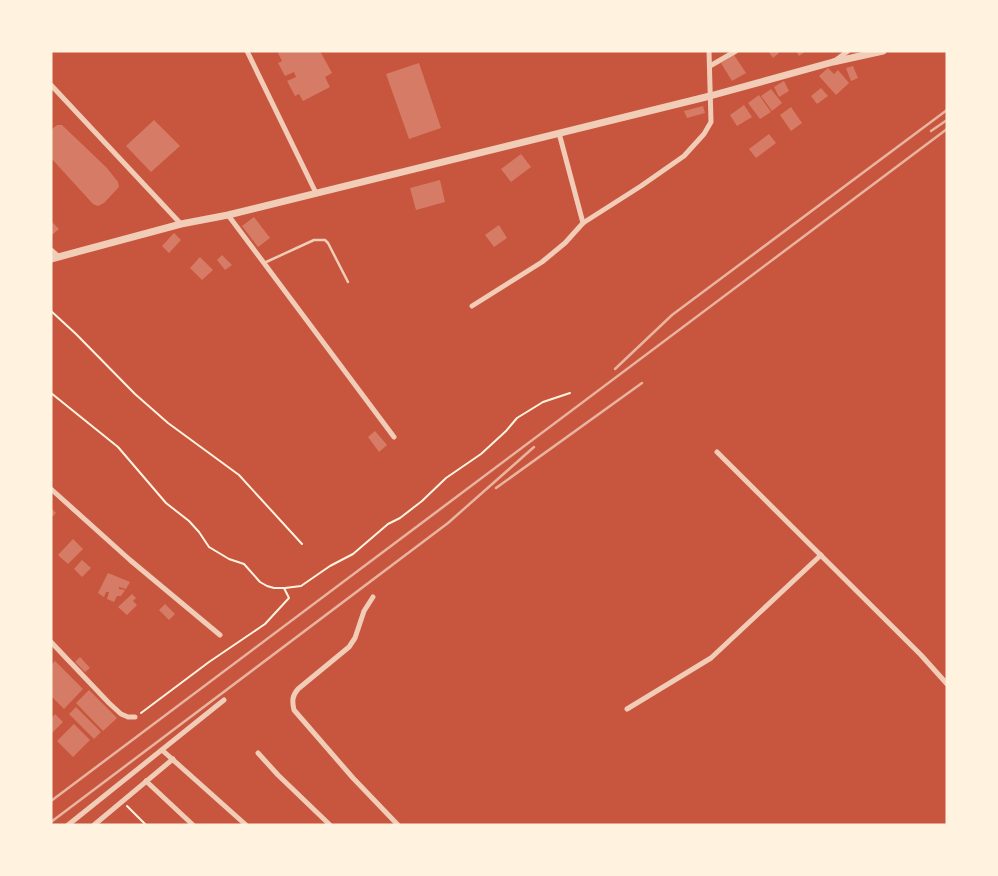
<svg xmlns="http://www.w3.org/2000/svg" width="998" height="876" viewBox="0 0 998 876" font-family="'Fira Sans Condensed',sans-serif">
	<rect width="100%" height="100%" fill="#c8553d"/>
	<!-- building -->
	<g fill="#d67c66">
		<polygon points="281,51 320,51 332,73 325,77 330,87 303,101 299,94 295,96 287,81 296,77 294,72 285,76 278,63 282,61 278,53"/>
		<polygon points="768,51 777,51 779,53 773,58"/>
		<polygon points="796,51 806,51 799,56"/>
		<polygon points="734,55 746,73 732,81 721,63"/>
		<polygon points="419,63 441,128 409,139 386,74"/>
		<polygon points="853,66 858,78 851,81 846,68"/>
		<polygon points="828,68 834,74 838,70 849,83 836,95 819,76"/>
		<polygon points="784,81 789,91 779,97 774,87"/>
		<polygon points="821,88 828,96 817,104 811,96"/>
		<polygon points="771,89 782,103 772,111 761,96"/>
		<polygon points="759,95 771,112 760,119 748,103"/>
		<polygon points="744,105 752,117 737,126 730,115"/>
		<polygon points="703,106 705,113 687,118 684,111"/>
		<polygon points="791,107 802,123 791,131 780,115"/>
		<polygon points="154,120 180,146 151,172 126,146"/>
		<polygon points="57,125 62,125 107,168 118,182 119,187 104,203 98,206 93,204 51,158 51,130"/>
		<polygon points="769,134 776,143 756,158 749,149"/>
		<polygon points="521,154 531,167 511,182 501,169"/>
		<polygon points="440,180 445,202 416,210 410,188"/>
		<polygon points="254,217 270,238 258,247 242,226"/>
		<polygon points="51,221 59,229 51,236"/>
		<polygon points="499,225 507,238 494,247 485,235"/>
		<polygon points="174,233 181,240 169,253 162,246"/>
		<polygon points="222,255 232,265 225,270 217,260"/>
		<polygon points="200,257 213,270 202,280 190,268"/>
		<polygon points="375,431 387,445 379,452 368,437"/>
		<polygon points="51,508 56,513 51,518"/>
		<polygon points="73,539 83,549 68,564 58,555"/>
		<polygon points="82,560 91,568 82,577 74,569"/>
		<polygon points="108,573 130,582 126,589 119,587 119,589 125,590 121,596 117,596 114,602 107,599 109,592 106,592 104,597 98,593"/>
		<polygon points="132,594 136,598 133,601 137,605 127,615 118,607"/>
		<polygon points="165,604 175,614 169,620 159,610"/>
		<polygon points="80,657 90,668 85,672 75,662"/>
		<polygon points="55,661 83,689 64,709 51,696 51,665"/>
		<polygon points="89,690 117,718 103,731 76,703"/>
		<polygon points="76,707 101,732 94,739 69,714"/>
		<polygon points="55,714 63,722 51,734 51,719"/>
		<polygon points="74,724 90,740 73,757 57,741"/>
	</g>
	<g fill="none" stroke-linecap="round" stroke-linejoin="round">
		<!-- path -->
		<g stroke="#fff3e0" stroke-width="2">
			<polyline points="51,311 76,334 135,394 168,423 239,475 302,544"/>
			<polyline points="51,393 118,447 166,503 189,521 199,532 209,547 229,559 244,564 260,582 267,586 274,588 284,588 289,598 265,624 209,662 141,713"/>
			<polyline points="285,588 301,586 330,566 353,554 388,524 400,518 422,501 446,478 481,454 506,431 517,418 543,402 570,393"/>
			<polyline points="127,806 146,825"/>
		</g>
		<!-- service -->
		<polyline stroke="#f1ccb7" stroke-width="2.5" points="264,263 314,240 325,240 328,243 348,282"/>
		<!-- minor -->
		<g stroke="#f1ccb7" stroke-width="5">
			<polyline points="247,51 316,193"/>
			<polyline points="836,60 848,51"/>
			<polyline points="710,66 736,51"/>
			<polyline points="51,85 181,224"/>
			<polyline points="559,133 583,223"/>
			<polyline points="228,215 394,437"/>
			<polyline points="51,250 59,257"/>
			<polyline points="472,306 542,262 565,243 583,223 641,186 684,156 704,134 711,122 709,51"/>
			<polyline points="717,452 921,655 947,684"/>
			<polyline points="51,489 130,560 220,635"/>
			<path d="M373,597L364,611L355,638L349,647L298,689C292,696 292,701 294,710L353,778L398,825"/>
			<polyline points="51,642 109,703 121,714 128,717 135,717"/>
			<polyline points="627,709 711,658 821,555"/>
			<polyline points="162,750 246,825"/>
			<polyline points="258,753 278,775 330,825"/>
			<polyline points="146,781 193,825"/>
			<polyline points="68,825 224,700"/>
			<polyline points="94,825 173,759"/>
		</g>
		<!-- tertiary -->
		<polyline stroke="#f1ccb7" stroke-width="7" points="51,259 181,224 228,215 710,96 833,62 883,51"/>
		<!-- rail -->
		<g stroke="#e9b49f" stroke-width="2.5">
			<polyline points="931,131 947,120"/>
			<polyline points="615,369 672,315 947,110"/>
			<polyline points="496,488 642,383"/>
			<polyline points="51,801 947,129"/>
			<polyline points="51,822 448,523 534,447"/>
		</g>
	</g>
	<!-- border -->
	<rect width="998" height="876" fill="none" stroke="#fff3e0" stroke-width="105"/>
</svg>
